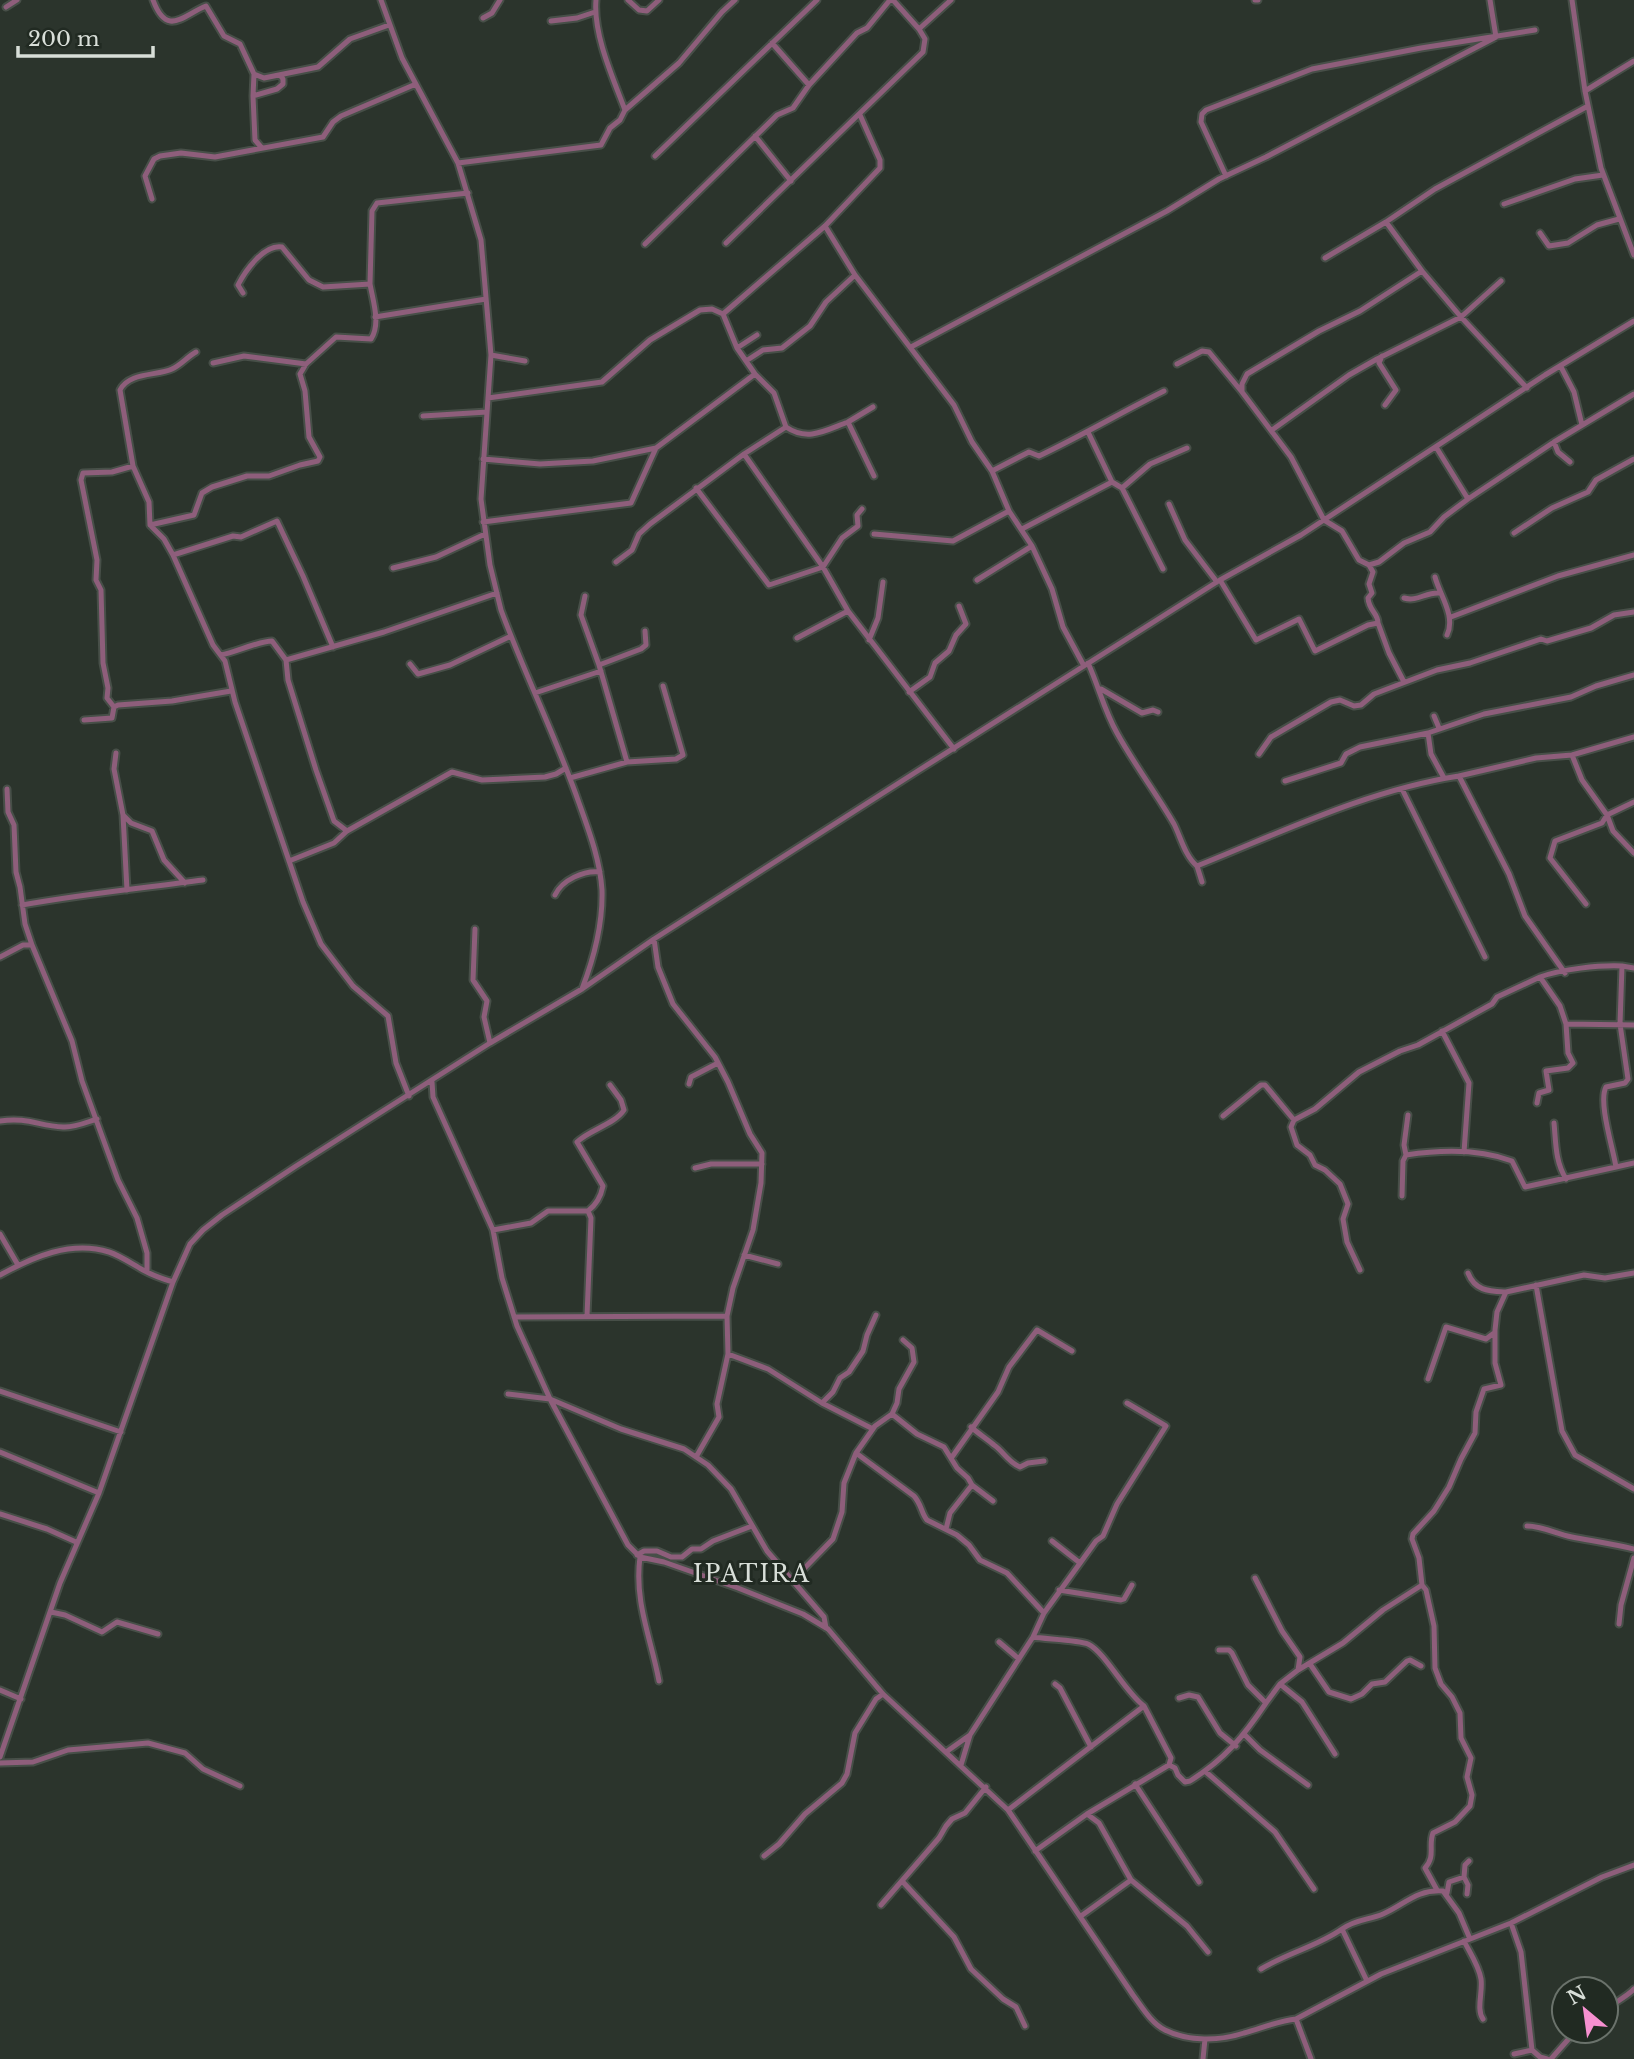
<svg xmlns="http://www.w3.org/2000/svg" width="1634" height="2059" font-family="'Libre Baskerville',serif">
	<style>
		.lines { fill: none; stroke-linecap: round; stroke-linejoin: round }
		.minor-casing { stroke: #474f48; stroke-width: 9 }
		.minor { stroke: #8e5e7b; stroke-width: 5 }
		.labels { text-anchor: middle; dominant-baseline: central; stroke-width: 6; stroke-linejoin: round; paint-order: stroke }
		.quarter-label { font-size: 23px; letter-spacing: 2px; fill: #d8ded8; stroke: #212a22 }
	</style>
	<rect width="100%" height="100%" fill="#2b342c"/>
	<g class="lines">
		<defs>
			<path id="minor" d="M153 0C167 38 183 15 206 6L224 36 240 44 254 74 264 78 318 67 350 39 389 25
				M381 0 402 58 458 163 481 240 491 355 481 499 490 565 501 610C525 675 556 737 579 803 589 831 600 860 602 890 603 924 594 958 582 989
				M596 0C593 34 613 78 625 110
				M628 0 639 10 647 11 659 0
				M1255 0H1258
				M1572 0 1585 91 1601 168 1634 255
				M6 7 17 0
				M483 18 492 13 500 0
				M551 21 577 18 595 12
				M919 29 951 0
				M772 43 809 85
				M1585 91 1634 61
				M253 96 254 74
				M755 136 791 181
				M261 147 255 140 253 96 277 89 283 84V79L280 75
				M655 156 817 0
				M458 163 601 145 610 128 620 120 625 110 679 63 722 12 735 0
				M1226 176 1201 122 1202 114 1206 110 1312 69 1421 48 1535 30
				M152 199 145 176 154 159 160 156 181 153 215 157 323 137 333 122 341 116 416 84
				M1504 204 1575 179 1603 175
				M1386 222 1435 189 1588 106
				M825 226 855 275 954 405 972 442 992 471 1009 511 1032 546 1052 589 1063 627 1084 666
				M1540 233 1549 246 1568 243 1597 225 1619 219
				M726 243 923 52 925 39 919 29 893 0
				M645 244 777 115 793 108 809 85 857 33 867 28 890 0
				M1325 258 1386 222 1422 271
				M370 284 372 211 377 203 468 193
				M723 314 825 226 880 168V160L860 115
				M375 317 486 299
				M911 347 1167 211 1219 179 1266 157 1496 37 1490 0
				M491 355 525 361
				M1382 356 1379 363 1396 390 1385 405
				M746 361 763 350 782 348 810 326 826 302 855 275
				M213 363 244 356 306 364
				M1177 364 1202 351 1209 352 1242 392
				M1561 367 1574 392 1582 425
				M755 374 737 348 757 335
				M1527 388 1461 317 1422 271 1360 311 1319 331 1247 374 1242 384V392L1291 457 1324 520 1342 531 1359 560 1369 565 1379 562 1404 543 1430 532 1444 517 1468 499 1554 442 1634 394
				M488 398 602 382 650 340 700 310 712 309 723 314 737 348
				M423 416 487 412
				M848 422 873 407
				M786 427C808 442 826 430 848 422L874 476
				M1272 430 1349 375 1377 359 1461 317 1501 281
				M1088 432 1112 482 1122 488 1150 464 1187 448
				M1554 442 1558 452 1570 462
				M1436 447 1468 499
				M483 459 540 464 593 461 656 448 755 374 774 393 786 427 744 454 823 567 848 611 954 749
				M992 471 1029 452 1039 456C1081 436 1122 412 1164 391
				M696 488 769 585 823 567 842 538 858 526 857 515 862 509
				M1122 488 1163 569
				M1169 504 1185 540 1217 582
				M483 522 631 503 656 448
				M150 525 194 515 202 493 212 487 247 476H269L300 465 318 461 320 457 309 437 305 391 300 374 306 364 336 337 371 339C381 324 373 301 370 284L323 287 309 280 282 247C264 244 245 271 238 285L243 293
				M1022 529 1112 482
				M1514 533 1552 508 1588 492 1596 480 1634 459
				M874 534 953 541 1009 511
				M173 555 164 539 150 525 149 502 133 466 120 390C129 372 157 376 172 369 181 365 187 357 196 352
				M616 562 632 550 639 534 650 524 744 454
				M1369 565 1373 572 1369 584 1372 593 1368 598C1369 611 1378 613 1378 623
				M393 568 436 557 485 534
				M1435 577C1440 596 1456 616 1447 635
				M977 580 1032 546
				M1220 580 1256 640 1299 619 1315 651 1368 625 1378 623 1389 653 1404 682
				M585 596 581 615 599 665
				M1404 598C1417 602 1426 592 1439 593
				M1451 617 1558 576 1634 555
				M797 638 848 611
				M869 640 878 618 883 582
				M333 647 303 576 277 521 241 537 233 536 173 555 213 645 225 661 235 702 303 902 321 944 353 986 388 1016 396 1063 409 1096
				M221 655C236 652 259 641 272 641L286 660 384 632 497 593
				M286 660 288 680 316 770 334 821 347 831
				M1088 663C1099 687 1104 710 1117 733 1134 764 1156 793 1174 824 1181 838 1185 856 1197 866
				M410 664 418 674 450 665 511 636
				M1101 689 1142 713 1153 710 1158 712
				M909 692 930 677 935 663 949 651 956 635 966 624 959 606
				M535 693 601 671
				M114 707 107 698 108 688 103 663 101 590 96 580 97 560 81 480 83 473 112 472 133 466
				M1434 716 1439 728
				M84 720 112 718 114 707 118 705 172 701 231 691
				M116 753 114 769 123 815 131 823 152 831 164 860 185 883
				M1259 754 1271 737 1331 702 1340 700 1354 706 1361 705 1374 694 1437 670 1470 663 1541 639 1547 641 1591 628 1614 615 1634 612
				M1572 755 1582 780 1607 815 1613 831 1634 853
				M627 762 599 665 641 649 646 645 645 631
				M570 778 627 762 676 759 683 755 663 686
				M1444 778 1431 754 1428 733 1484 714 1571 697 1596 686 1634 675
				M1285 781 1341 763 1346 754 1360 747 1428 733
				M7 789 8 812 14 825 16 872 20 887 25 924 32 945
				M1402 789 1485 957
				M123 815 127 890
				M289 861 334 843 347 831 452 772 482 780 545 777 556 774 566 768
				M1202 882 1197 866C1282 832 1368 790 1459 776
				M555 895C562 880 584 870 600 872
				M1586 904 1550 858 1555 841 1602 823 1607 815 1634 802
				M22 905C82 894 143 888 203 880
				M475 929 473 980 487 1001 484 1017 490 1043
				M654 939 658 967 673 1004 715 1057 728 1082 750 1134 762 1153 761 1183 753 1230 733 1288 727 1316 728 1354 717 1404 719 1417 696 1457
				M0 957 23 945H32L72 1041 82 1081 118 1180 137 1218 147 1253V1272
				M1622 966C1599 965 1562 969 1540 977L1560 1006 1566 1024 1634 1025
				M1634 968 1622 966 1620 1024 1628 1079 1625 1083 1606 1087C1598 1102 1613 1148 1616 1167L1634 1163
				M1565 973 1525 916 1509 874 1459 776 1536 758 1572 755 1634 737
				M1442 1031 1469 1083 1464 1152
				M432 1082 433 1097 493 1230 502 1278 517 1326 550 1399 628 1545 640 1557 664 1562 738 1588 803 1614 828 1629 883 1694 1008 1810 1133 1995C1142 2007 1151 2023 1165 2030 1189 2042 1220 2041 1244 2033 1262 2028 1278 2021 1296 2019L1381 1974 1511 1923 1602 1877 1634 1865
				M689 1084 691 1077 718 1063
				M1537 1103 1539 1093 1549 1090 1546 1071 1568 1068 1573 1063 1568 1053 1566 1024
				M1223 1116 1261 1085H1265L1294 1120
				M0 1121C28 1117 39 1126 63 1127 74 1128 87 1122 97 1119
				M1554 1123C1556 1143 1555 1161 1566 1179
				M1406 1155 1404 1145 1408 1115
				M695 1168 711 1164H762
				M1402 1196 1403 1161 1406 1155C1439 1150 1480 1149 1512 1161L1525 1187 1616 1167
				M493 1230 531 1223 548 1211H588
				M0 1234 18 1265
				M744 1255 778 1264
				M1360 1270 1347 1242 1343 1219 1348 1204 1340 1184 1325 1170 1315 1165 1310 1155 1297 1145 1291 1127 1294 1120 1315 1109 1359 1072 1400 1051 1418 1045 1492 1004 1497 997 1540 977
				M1468 1273C1475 1291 1489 1291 1506 1292
				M0 1275C33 1257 71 1240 109 1252 121 1256 132 1264 143 1270 152 1275 163 1279 173 1282
				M1536 1285 1562 1431 1575 1455 1634 1489
				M587 1316 591 1218 588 1211C596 1205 601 1196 603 1186L577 1142C589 1130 615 1124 624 1110L621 1100 610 1085
				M514 1317 727 1316
				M728 1354 768 1369 822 1403 873 1429
				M1428 1379 1446 1327 1486 1339 1494 1333
				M0 1391 121 1432
				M508 1394 550 1399 621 1429 684 1449 708 1465 731 1489 767 1551 824 1617 826 1628
				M822 1403 833 1392 840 1378 849 1372 863 1351 867 1335 876 1315
				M892 1414 917 1434 944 1447 957 1468 968 1478 972 1485 993 1501
				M971 1427C979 1434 987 1439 994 1445 1004 1452 1008 1462 1020 1467L1028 1463 1044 1461
				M0 1452 99 1493
				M856 1453 914 1496C922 1505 921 1513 927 1520L957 1535 969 1545 980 1560 1007 1573 1044 1613
				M952 1457 998 1392 1009 1367 1037 1330 1072 1351
				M0 1514 47 1529 76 1542
				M1527 1526C1543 1526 1556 1534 1572 1537 1593 1541 1613 1544 1634 1549
				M946 1529 950 1513 972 1485
				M1052 1541 1080 1563
				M637 1555 644 1551H657L671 1557H682L692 1549H701L713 1541 752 1526
				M640 1557C634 1602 651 1638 659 1681
				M1255 1578 1282 1631 1300 1657 1298 1670
				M792 1581 833 1539 842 1512 844 1483 856 1453 875 1426 892 1414 897 1403 899 1389 914 1362 912 1348 903 1340
				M1422 1585 1426 1590 1434 1626 1435 1668 1441 1684 1452 1697 1460 1713 1461 1738 1471 1758 1467 1777 1472 1795 1470 1806 1455 1822 1433 1833C1428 1846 1436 1856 1425 1868L1437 1890
				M1059 1590 1121 1600 1124 1599 1132 1585
				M51 1612 65 1615 102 1632 117 1622 158 1634
				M1619 1624 1621 1605 1634 1558
				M1033 1637C1045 1639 1079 1640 1088 1644 1106 1653 1124 1691 1144 1706
				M999 1642 1019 1659
				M1310 1664 1329 1692 1351 1699 1362 1694 1372 1684 1385 1682 1407 1661 1410 1660 1421 1666
				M1055 1684 1060 1688 1091 1747
				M1280 1684 1302 1702 1335 1754
				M0 1690 21 1699
				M1179 1698 1189 1695 1198 1697 1220 1733 1236 1746
				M1266 1703 1280 1684 1298 1670 1343 1643 1383 1610 1422 1585 1419 1558 1412 1539 1413 1534 1434 1511 1449 1487 1461 1459 1475 1433 1476 1412 1484 1389 1501 1385 1495 1363V1330L1497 1312 1506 1292 1584 1275 1605 1278 1634 1273
				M1245 1735 1260 1750 1308 1785
				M946 1752 970 1735 1033 1637 1044 1613 1096 1541 1103 1536 1117 1504 1166 1426 1127 1403
				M0 1757 60 1583 99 1493 173 1282 190 1244 203 1230 222 1215 296 1166 490 1043 582 989 654 939 916 772 1220 580 1301 535 1545 375 1634 321
				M0 1763 33 1762 68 1750 148 1743 185 1753 203 1769 240 1786
				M961 1765 970 1735
				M1206 1772 1275 1832 1314 1889
				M1135 1784 1199 1882
				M1008 1810 1144 1706 1171 1758 1169 1765
				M1087 1814 1099 1823 1131 1880 1187 1926 1208 1952
				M1035 1851 1087 1814 1169 1765 1175 1768 1178 1775 1185 1782 1190 1781C1225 1759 1243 1737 1266 1703L1248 1685 1232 1653 1229 1650H1219
				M764 1856 779 1844 805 1814 842 1783 847 1774 855 1733 876 1699 883 1694
				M1464 1877 1465 1865 1469 1861
				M902 1881 954 1937 971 1969 1003 1999 1016 2007 1025 2026
				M1447 1893 1449 1882 1464 1877 1468 1885 1467 1894
				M881 1905 939 1838 946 1826 952 1819 965 1813 986 1787
				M1081 1916 1131 1880
				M1511 1923 1521 1952 1532 2050 1540 2057 1547 2059
				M1342 1929C1356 1919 1369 1920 1383 1914 1404 1905 1417 1889 1443 1891L1459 1913 1470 1939
				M1464 1941C1470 1953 1479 1966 1481 1979 1483 1992 1476 2009 1483 2019
				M1261 1969C1287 1953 1318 1946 1342 1929L1367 1981
				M1606 2009C1614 2003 1628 1996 1634 1989
				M1296 2019 1311 2059
				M1514 2054 1532 2050
				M1203 2059 1205 2039
				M1551 2059 1573 2034 1580 2031"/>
		</defs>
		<!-- minor casing -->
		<use href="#minor" class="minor-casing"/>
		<!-- minor -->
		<use href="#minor" class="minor"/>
	</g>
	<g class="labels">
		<!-- quarter labels -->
		<g class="quarter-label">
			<text x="752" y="1574">IPATIRA</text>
		</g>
	</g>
	<!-- north arrow -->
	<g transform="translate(1585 2010) rotate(331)"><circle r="33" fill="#212a22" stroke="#6a726b" stroke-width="2"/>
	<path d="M0-5L12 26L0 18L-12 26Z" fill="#f690d0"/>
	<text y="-10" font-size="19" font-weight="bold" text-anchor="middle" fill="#d8ded8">N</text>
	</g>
	<!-- scale -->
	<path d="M18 46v10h135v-10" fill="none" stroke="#d8ded8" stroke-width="3.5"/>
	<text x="28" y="46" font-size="21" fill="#d8ded8" stroke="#212a22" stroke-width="5" paint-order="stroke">200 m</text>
</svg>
